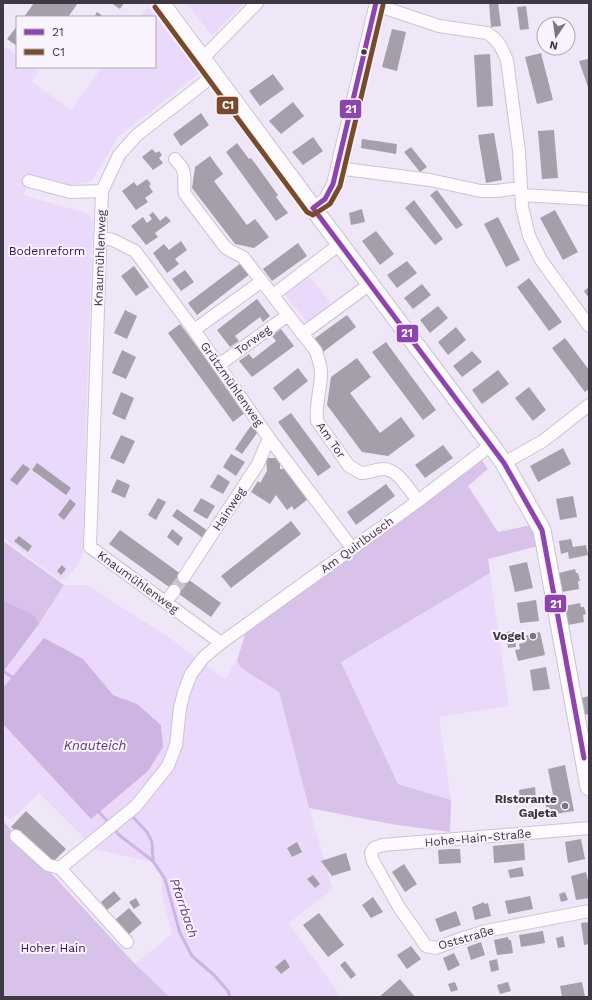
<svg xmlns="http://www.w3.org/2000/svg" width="592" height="1000" font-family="'Work Sans',sans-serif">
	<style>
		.green { fill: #ebd9fb }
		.forest { fill: #d8c2ea }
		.water { fill: #ceb4e3 }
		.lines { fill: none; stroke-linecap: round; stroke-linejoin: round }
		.stream { stroke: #ceb4e3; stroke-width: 3 }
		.building { fill: #a59eab }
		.street-tunnel { stroke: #ccc4d3; stroke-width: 12; stroke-dasharray: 12 6; stroke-linecap: butt }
		.street-casing { stroke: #cac4d0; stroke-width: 14 }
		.secondary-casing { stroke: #cac4d0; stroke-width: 19 }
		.street { stroke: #fdfbfe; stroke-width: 12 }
		.secondary { stroke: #fdfbfe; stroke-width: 17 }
		.bus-1-casing { stroke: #f9f3fe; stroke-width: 8 }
		.bus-2-casing { stroke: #f9f3fe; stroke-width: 8 }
		.bus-1 { stroke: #8e44ad; stroke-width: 5 }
		.bus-2 { stroke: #7a4b2a; stroke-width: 5 }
		.bus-dot { fill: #3e3843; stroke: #f9f3fe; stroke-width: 1.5 }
		.poi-dot { fill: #7c7582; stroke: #f9f3fe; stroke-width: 1.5 }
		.labels { text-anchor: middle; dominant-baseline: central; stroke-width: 4; stroke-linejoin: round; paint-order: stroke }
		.park-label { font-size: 12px; fill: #3c0d56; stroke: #f9f3fe }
		.street-label { font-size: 12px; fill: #3e3843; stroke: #f9f3fe }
		.poi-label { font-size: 12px; font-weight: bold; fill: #3e3843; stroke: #f9f3fe; text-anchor: end }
		.water-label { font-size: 13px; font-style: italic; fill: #61367f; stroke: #f9f3fe }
		.line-badge { stroke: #f9f3fe; stroke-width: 1.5 }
		.badge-label { font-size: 11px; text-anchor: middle; font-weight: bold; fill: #fff }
	</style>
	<rect width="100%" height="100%" fill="#efe7f7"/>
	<!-- green -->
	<path class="green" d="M186 3H244L212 36Z
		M148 7 199 73 118 137 92 181 67 186 33 178 23 195 89 214 93 222 87 385 83 555C78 565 71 577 60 580L3 538V45L17 56V67H32L38 72 32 82 71 110 102 67H155V17H140Z
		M308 275 332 304 307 322 284 294Z
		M490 573 509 706 439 717 451 800 398 784 341 662Z
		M64 585H87L167 636 225 679 237 661 241 668 279 692 309 808 333 889 289 923 341 997H170L135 964 172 934 162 896V878L151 862 87 847 83 837 39 793 11 820 3 813V724L91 819 137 704 113 695 83 659 3 688V670L35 631Z"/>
	<!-- forest -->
	<path class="forest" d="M481 459 488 469 468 486 498 532 531 525 538 546 488 559 490 573 341 662 398 784 451 800 450 832 391 824 309 808 279 692 241 668 237 661 246 631Z
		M3 541 64 585 39 624 17 607 7 603 3 599Z
		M3 821 135 964 170 997H3Z"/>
	<!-- water -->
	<path class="water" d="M3 599C11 607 25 608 34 616 36 618 38 622 39 624L3 672Z
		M44 638 83 659 113 695 137 704 161 725 163 747 148 771 91 819 3 724V688Z"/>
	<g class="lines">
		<!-- stream -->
		<path class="stream" d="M3 671 12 677
			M99 812 110 824
			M133 817 147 832 152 842 153 861 165 879 180 933 192 956 214 975 228 991 230 997
			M114 829 119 835 153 861"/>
	</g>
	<!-- building -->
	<path class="building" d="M34 3H78L68 17H24Z
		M111 3H124L120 9Z
		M489 3H498L501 26 491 27Z
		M526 6 529 29 520 30 517 7Z
		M97 12 104 17H94Z
		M17 26V46L7 39Z
		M392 29 406 32 397 71 382 67Z
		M541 53 553 100 537 104 525 57Z
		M490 54 493 106 477 107 474 55Z
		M588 59 589 61V90L579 61Z
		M273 74 284 89 260 106 249 91Z
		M293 102 304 116 281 134 269 121Z
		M201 113 209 125 181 146 173 134Z
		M554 130 558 178 542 179 538 131Z
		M494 133 502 180 486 183 478 135Z
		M313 137 323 151 303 165 292 152Z
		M362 139 397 144 396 154 361 148Z
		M237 143 249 159 251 158 278 195 276 197 288 213 276 221 226 152Z
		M411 147 427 167 420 172 404 152Z
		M152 149 156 153 159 151 162 155 159 158 163 163 153 170 142 157Z
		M210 156 223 174 214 181 247 225 255 219 269 237 254 248 235 244 192 188 195 167Z
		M147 179 151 184 149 186 153 192 145 198 148 202 136 210 122 191 134 182 137 186Z
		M437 190 463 225 456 229 430 195Z
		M414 200 443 239 435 245 405 208Z
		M362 209 365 222 351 225 349 213Z
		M555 210 578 252 563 260 540 218Z
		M153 212 160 221 166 216 171 221 155 233 158 237 146 245 131 226 143 217 147 223 152 219 149 215Z
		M498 217 520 260 506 267 484 224Z
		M376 231 394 254 380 265 362 241Z
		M181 241 187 250 175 259 179 264 167 273 153 253 164 244 169 250Z
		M298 243 307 256 272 281 263 269Z
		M407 261 417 273 397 288 387 275Z
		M241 263 250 274 197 315 188 303Z
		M134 266 149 287 136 296 121 276Z
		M185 270 194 282 181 291 172 279Z
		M529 278 562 322 549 331 517 287Z
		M422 284 431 295 413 309 404 298Z
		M589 287V298L584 291Z
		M257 299 270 316 263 322 260 317 256 320 235 336 239 341 230 347 217 330Z
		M438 306 448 318 430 333 420 320Z
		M125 310 137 316 127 339 114 333Z
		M347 315 356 327 323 352 314 339Z
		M180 324 246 412 233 422 168 333Z
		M456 327 466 340 448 355 438 342Z
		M281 329 294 346 252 377 239 361 249 354 253 359 276 341 272 336Z
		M565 338 589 370V389L585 392 552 348Z
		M386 342 436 410 423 420 372 352Z
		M122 350 136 357 126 379 112 373Z
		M472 351 482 362 462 377 453 366Z
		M357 358 371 377 350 393 380 433 401 417 415 436 388 456 362 452 327 405 331 377Z
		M298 368 308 381 283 401 273 388Z
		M498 370 509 384 482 404 472 390Z
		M529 387 546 410 533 421 515 398Z
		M121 392 134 398 125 420 112 414Z
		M291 413 331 467 318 476 278 422Z
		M252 424 260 429 242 454 235 449Z
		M121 435 135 441 124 464 110 458Z
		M443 445 453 458 425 478 415 465Z
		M563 448 571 464 538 482 530 466Z
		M231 454 245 462 236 476 223 467Z
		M266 458H280V469H285L308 499 294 510 292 506 287 510 276 495 270 504 251 492 258 481 260 483 267 471Z
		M37 463 71 488 66 495 32 470Z
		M23 464 30 469 17 485 10 480Z
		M218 474 230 482 223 494 210 487Z
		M117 479 130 485 125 498 111 492Z
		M386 484 395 496 356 525 347 512Z
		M573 496 577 517 560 520 556 499Z
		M158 498 166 502 156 520 148 515Z
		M201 498 215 506 207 519 193 511Z
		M70 499 76 504 64 520 58 515Z
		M177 509 208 531 203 538 172 516Z
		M291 521 301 534 231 588 221 576Z
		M172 529 183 538 178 546 167 537Z
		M120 530 221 603 211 617 109 544Z
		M19 536 32 546 28 552 14 541Z
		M571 539 573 547 586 545 588 555 569 559 568 552 561 554 559 541Z
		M527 562 533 588 515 592 509 566Z
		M62 565 66 569 61 575 57 571Z
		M575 569 576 573H578L580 581H578L579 589 562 592 559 573Z
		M536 600 539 621 520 623 517 603Z
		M580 603 581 607H584L586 614 583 615 584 622 568 625 565 606Z
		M514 631 516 647 508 648 506 632Z
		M540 632 545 655 518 661 515 650 520 649 519 644 526 642 524 636Z
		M546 667 550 689 533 691 530 670Z
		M589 696V714L584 715 581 698Z
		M565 765 574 811 555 814V810L547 811 544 796 553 795 548 769Z
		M535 787 536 800 520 802 519 790Z
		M26 811 66 849 50 865 11 827Z
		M581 839 585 859 568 863 565 842Z
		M297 842 302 852 292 857 287 848Z
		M524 843 525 860 494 863 493 846Z
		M449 849H460L461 863 439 864 438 850Z
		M346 853 351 870 332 876 321 861Z
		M404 864 417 884 405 892 392 872Z
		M522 867 524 876 510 878 508 870Z
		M586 872 589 885V898L576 900 571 876Z
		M313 875 320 884 315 888 307 879Z
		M114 891 121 899 107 910 101 902Z
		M565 892 568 900 561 902 559 894Z
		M530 896 533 909 508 914 505 901Z
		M373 897 383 912 371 918 362 905Z
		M136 898 140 905 134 909 129 902Z
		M484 902V904L488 903 491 916 475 920 472 907Z
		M129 908 142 923 128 935 115 920Z
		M456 911 461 925 440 932 435 919Z
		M319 913 344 945 328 957 303 925Z
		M589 922V944L584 945 581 923Z
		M543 931 545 943 521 947 519 935Z
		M563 936 565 947 558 948 556 938Z
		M508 937 509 940H511L513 953 497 955 494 940Z
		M481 942 485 955 471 960 467 947Z
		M411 946 421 959 407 969 397 955Z
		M454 953 460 965 448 971 443 958Z
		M285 959 290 967 281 974 275 967Z
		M497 959 499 970 491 972 489 961Z
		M345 961 356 975 351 979 340 965Z
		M400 979 415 997H379Z
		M455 982 458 990 451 992 448 984Z
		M508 982 511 991 500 994 497 985Z
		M582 982 585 997H562L560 986Z"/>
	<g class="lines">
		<!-- street-tunnel -->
		<path class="street-tunnel" d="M174 591 184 577"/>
		<defs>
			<path id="street" d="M376 5 439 26 487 33 494 38 500 45 507 60 519 151 522 207 529 236 541 260 589 326
				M202 59 257 3
				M214 75 137 135 119 155 102 191 90 547 221 643
				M175 159C178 163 182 166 183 170 186 178 183 186 185 194L225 247 231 251 243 257 316 351C318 359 321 365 321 373 321 389 315 405 317 421L349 466 361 473C369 473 376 469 383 469 397 468 410 491 418 501
				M337 168 430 180 481 191H496L521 188
				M29 181 70 192 102 191
				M522 195 589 199
				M313 208 325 199 333 184 376 3
				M100 237 113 240 135 251 194 330 269 438 352 548
				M273 295 340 244
				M194 330 262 281
				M302 334 370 284
				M219 365 288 315
				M504 463 543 441 589 405
				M184 577 258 464 269 438
				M166 602 174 591
				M589 828 383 845 374 848 371 853 373 861 399 907 426 946 436 948 460 939 486 931 589 911
				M16 836 48 865 60 868 127 942
				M60 868 136 806 168 766 176 745 180 708 184 692 191 674 203 658 221 643 418 501 491 445"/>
			<path id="secondary" d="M161 3 313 208 491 445 504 463 542 530 589 787"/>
		</defs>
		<!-- street casing -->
		<use href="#street" class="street-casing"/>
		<!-- secondary casing -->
		<use href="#secondary" class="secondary-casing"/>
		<!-- street -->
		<use href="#street" class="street"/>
		<!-- secondary -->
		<use href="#secondary" class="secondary"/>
		<defs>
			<path id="bus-1" d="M313 208 504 463 542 530 584 758
				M313 208 325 199 333 184 376 3"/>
			<path id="bus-2" d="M155 7 307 212 313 215 330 204 340 186 383 5"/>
		</defs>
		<!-- bus-1 casing -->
		<use href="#bus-1" class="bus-1-casing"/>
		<!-- bus-2 casing -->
		<use href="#bus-2" class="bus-2-casing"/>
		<!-- bus-1 -->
		<use href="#bus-1" class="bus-1"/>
		<!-- bus-2 -->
		<use href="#bus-2" class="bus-2"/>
	</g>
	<!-- markers -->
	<circle class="bus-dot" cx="364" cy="52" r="3.5"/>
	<g class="poi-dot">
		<circle cx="533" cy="636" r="4"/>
		<circle cx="565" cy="806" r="4"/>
	</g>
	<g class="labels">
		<!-- park labels -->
		<g class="park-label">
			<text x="47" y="251">Bodenreform</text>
			<text x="53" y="948">Hoher Hain</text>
		</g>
		<!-- street labels -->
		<g class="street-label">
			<text transform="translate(100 258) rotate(-88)">Knaumühlenweg</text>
			<text transform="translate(253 340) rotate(-36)">Torweg</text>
			<text transform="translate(232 384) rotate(55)">Grützmühlenweg</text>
			<text transform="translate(331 440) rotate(55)">Am Tor</text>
			<text transform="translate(229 509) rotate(-57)">Hainweg</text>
			<text transform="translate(357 545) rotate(-36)">Am Quirlbusch</text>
			<text transform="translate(138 582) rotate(36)">Knaumühlenweg</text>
			<text transform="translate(478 838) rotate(-5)">Hohe-Hain-Straße</text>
			<text transform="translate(466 938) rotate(-16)">Oststraße</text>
		</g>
		<!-- poi labels -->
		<g class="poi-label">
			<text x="525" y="636">Vogel</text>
			<text x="557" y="799">Ristorante<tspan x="557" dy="14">Gajeta</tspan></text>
		</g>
		<!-- water labels -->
		<g class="water-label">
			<text x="95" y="745">Knauteich</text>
			<text transform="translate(184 908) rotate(71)">Pfarrbach</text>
		</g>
	</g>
	<g class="line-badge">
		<rect x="216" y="96" width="23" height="19" rx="4" fill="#7a4b2a"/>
		<rect x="339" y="99" width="23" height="20" rx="4" fill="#8e44ad"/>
		<rect x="396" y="324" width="23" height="19" rx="4" fill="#8e44ad"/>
		<rect x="544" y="594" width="23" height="19" rx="4" fill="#8e44ad"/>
	</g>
	<g class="badge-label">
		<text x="228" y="109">C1</text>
		<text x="351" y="113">21</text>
		<text x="407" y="337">21</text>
		<text x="556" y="608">21</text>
	</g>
	<!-- border -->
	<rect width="592" height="1000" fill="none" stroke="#3e3843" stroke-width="8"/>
	<!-- legend -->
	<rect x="16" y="16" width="140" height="52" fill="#f9f3fe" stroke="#aea8b3"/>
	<rect x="24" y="29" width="20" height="6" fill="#8e44ad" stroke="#aea8b3"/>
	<text x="52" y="36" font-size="12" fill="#3e3843">21</text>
	<rect x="24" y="49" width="20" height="6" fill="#7a4b2a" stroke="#aea8b3"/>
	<text x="52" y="56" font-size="12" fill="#3e3843">C1</text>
	<!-- north arrow -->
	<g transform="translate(556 36) rotate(193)"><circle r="19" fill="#f9f3fe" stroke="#aea8b3"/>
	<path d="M0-3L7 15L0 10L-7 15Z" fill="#7c7582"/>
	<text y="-6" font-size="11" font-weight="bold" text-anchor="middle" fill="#3e3843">N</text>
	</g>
</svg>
